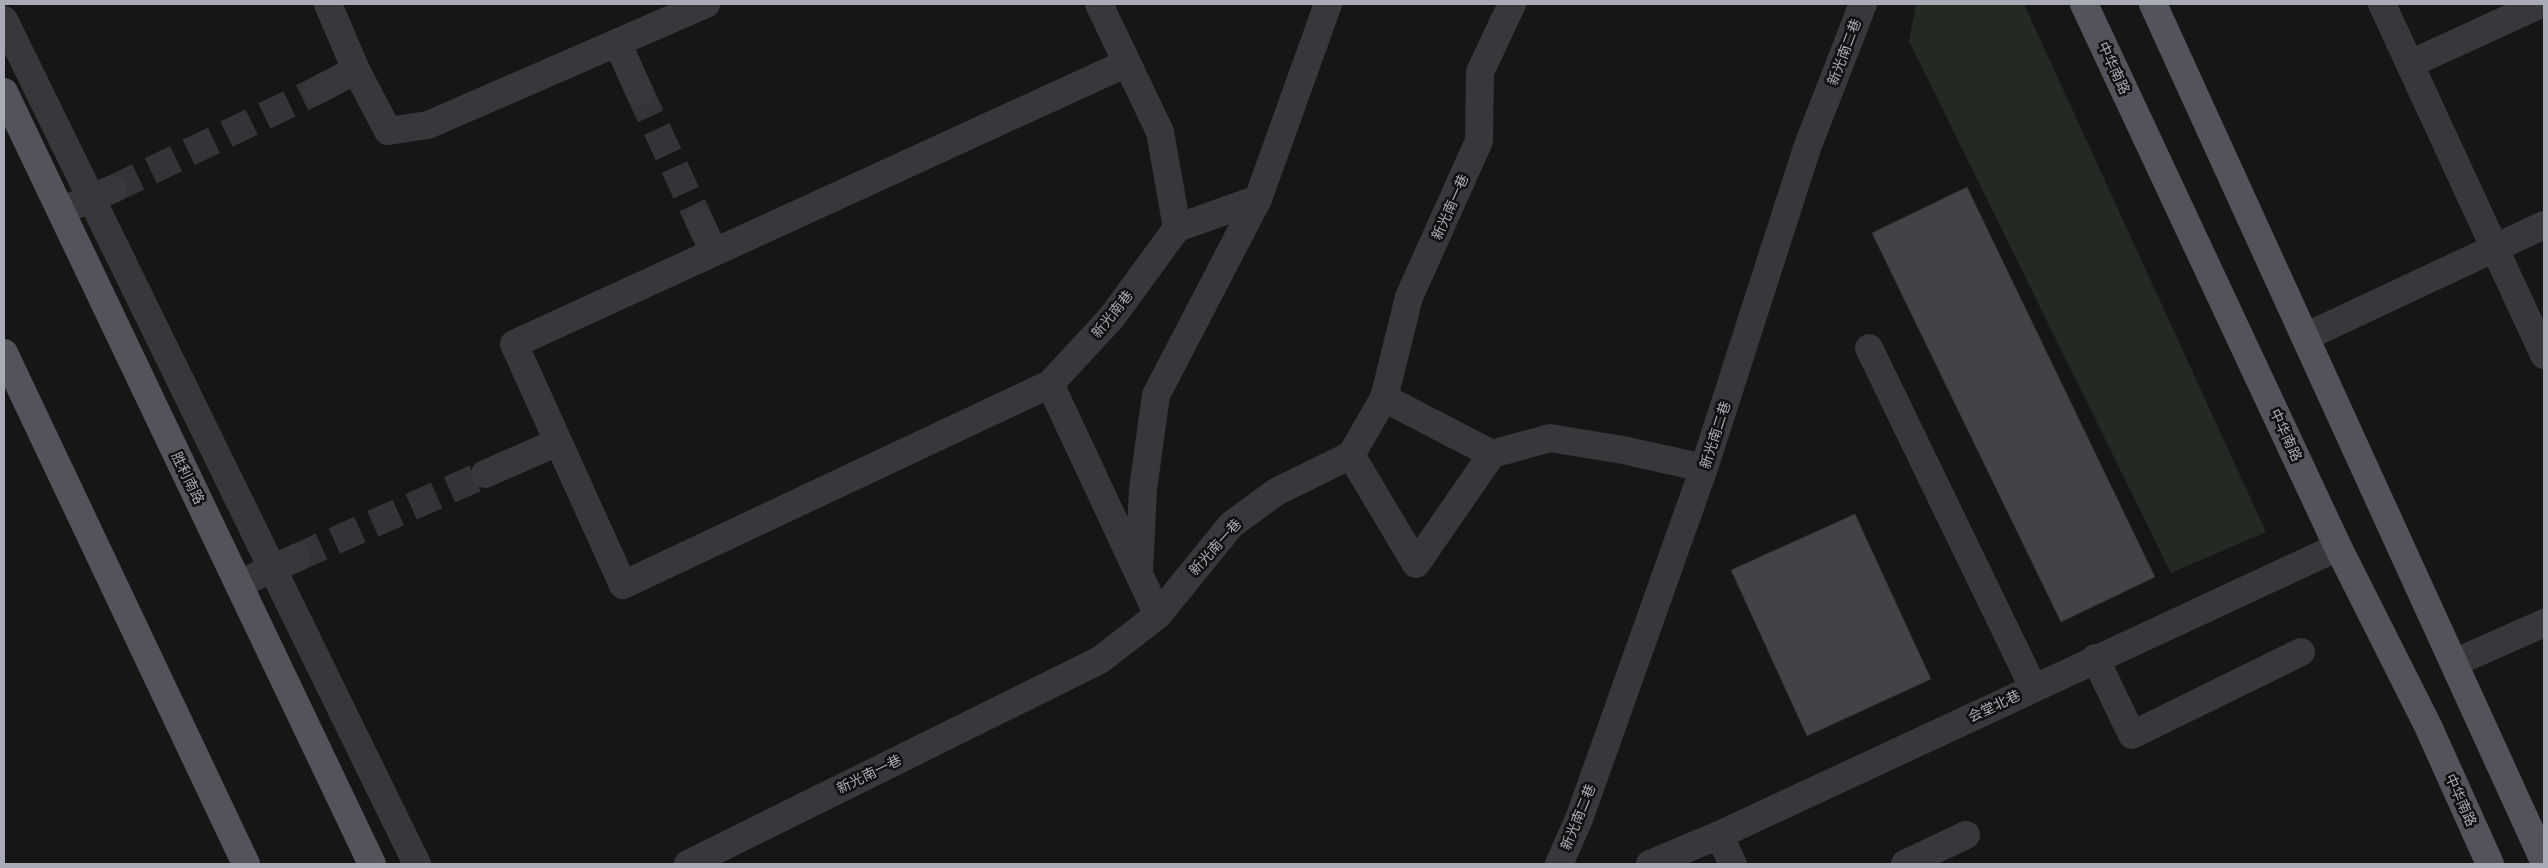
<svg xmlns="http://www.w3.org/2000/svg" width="2548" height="868" font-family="Poppins,'Noto Sans SC',sans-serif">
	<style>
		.green { fill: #222a23 }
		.building { fill: #434347; stroke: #303033 }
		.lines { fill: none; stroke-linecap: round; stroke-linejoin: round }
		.minor-tunnel { stroke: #333437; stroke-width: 28; stroke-dasharray: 28 14; stroke-linecap: butt }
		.minor { stroke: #37373c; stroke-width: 28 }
		.major { stroke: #53545b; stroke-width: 28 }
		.labels { text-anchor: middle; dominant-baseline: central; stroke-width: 5; stroke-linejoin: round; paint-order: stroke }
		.street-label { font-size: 14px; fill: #a9acb6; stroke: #111112 }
	</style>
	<rect width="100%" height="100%" fill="#161617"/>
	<!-- green -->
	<path class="green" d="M1916 4H2024L2266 532 2171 573 1909 41Z"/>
	<!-- building -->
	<path class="building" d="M1967 187 2155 577 2061 622 1872 233Z
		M1855 514 1931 679 1807 736 1731 570Z"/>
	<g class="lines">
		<!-- minor-tunnel -->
		<path class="minor-tunnel" d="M639 91 699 220
			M113 189 316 91
			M296 558 485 474"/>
		<!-- minor -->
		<path class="minor" d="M328 4 356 70 388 131 428 125 706 4
			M1099 4 1160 132 1177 228 1112 317 1050 384 1158 615
			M2382 4 2544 355
			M4 20 417 864
			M618 44 639 91
			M2410 64 2541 4
			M316 91 356 70
			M73 206 113 189
			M699 220 714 252
			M1177 228 1258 199 1328 4
			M2305 337 2544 225
			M1869 348 2033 687
			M1050 384 623 585 514 344 1127 63
			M1384 398 1492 454 1550 438 1623 450 1704 468
			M1351 455 1416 564 1492 454
			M485 474 558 442
			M1139 572 1143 489 1156 395 1258 199
			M239 584 296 558
			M2095 658 2132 735 2301 652
			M2454 663 2544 623
			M1719 835 1733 864
			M688 864 1100 660 1158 615 1231 525 1276 492 1351 455 1384 398 1409 297 1479 141 1480 72 1512 4
			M1559 864 1579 819 1704 468 1807 148 1863 4
			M1650 864 1719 835 2338 547
			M1905 864 1966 835"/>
		<!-- major -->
		<path class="major" d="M2084 4 2338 547 2428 726 2490 864
			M2153 4 2544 861
			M4 92 372 864
			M4 353 246 864"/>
	</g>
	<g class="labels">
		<!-- street labels -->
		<g class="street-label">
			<text transform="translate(1844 52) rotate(-69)">新光南二巷</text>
			<text transform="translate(2114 68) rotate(65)">中华南路</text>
			<text transform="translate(1450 207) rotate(-66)">新光南一巷</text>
			<text transform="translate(1112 314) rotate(-51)">新光南巷</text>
			<text transform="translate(1715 435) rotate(-72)">新光南二巷</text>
			<text transform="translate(2286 435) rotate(65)">中华南路</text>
			<text transform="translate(188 478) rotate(64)">胜利南路</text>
			<text transform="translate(1215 547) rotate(-48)">新光南一巷</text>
			<text transform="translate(1994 706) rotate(-25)">会堂北巷</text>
			<text transform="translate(869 774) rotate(-26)">新光南一巷</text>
			<text transform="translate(2461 800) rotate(66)">中华南路</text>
			<text transform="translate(1578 817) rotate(-68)">新光南二巷</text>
		</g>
	</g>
	<!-- border -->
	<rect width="2548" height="868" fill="none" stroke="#a9acb6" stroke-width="10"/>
</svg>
